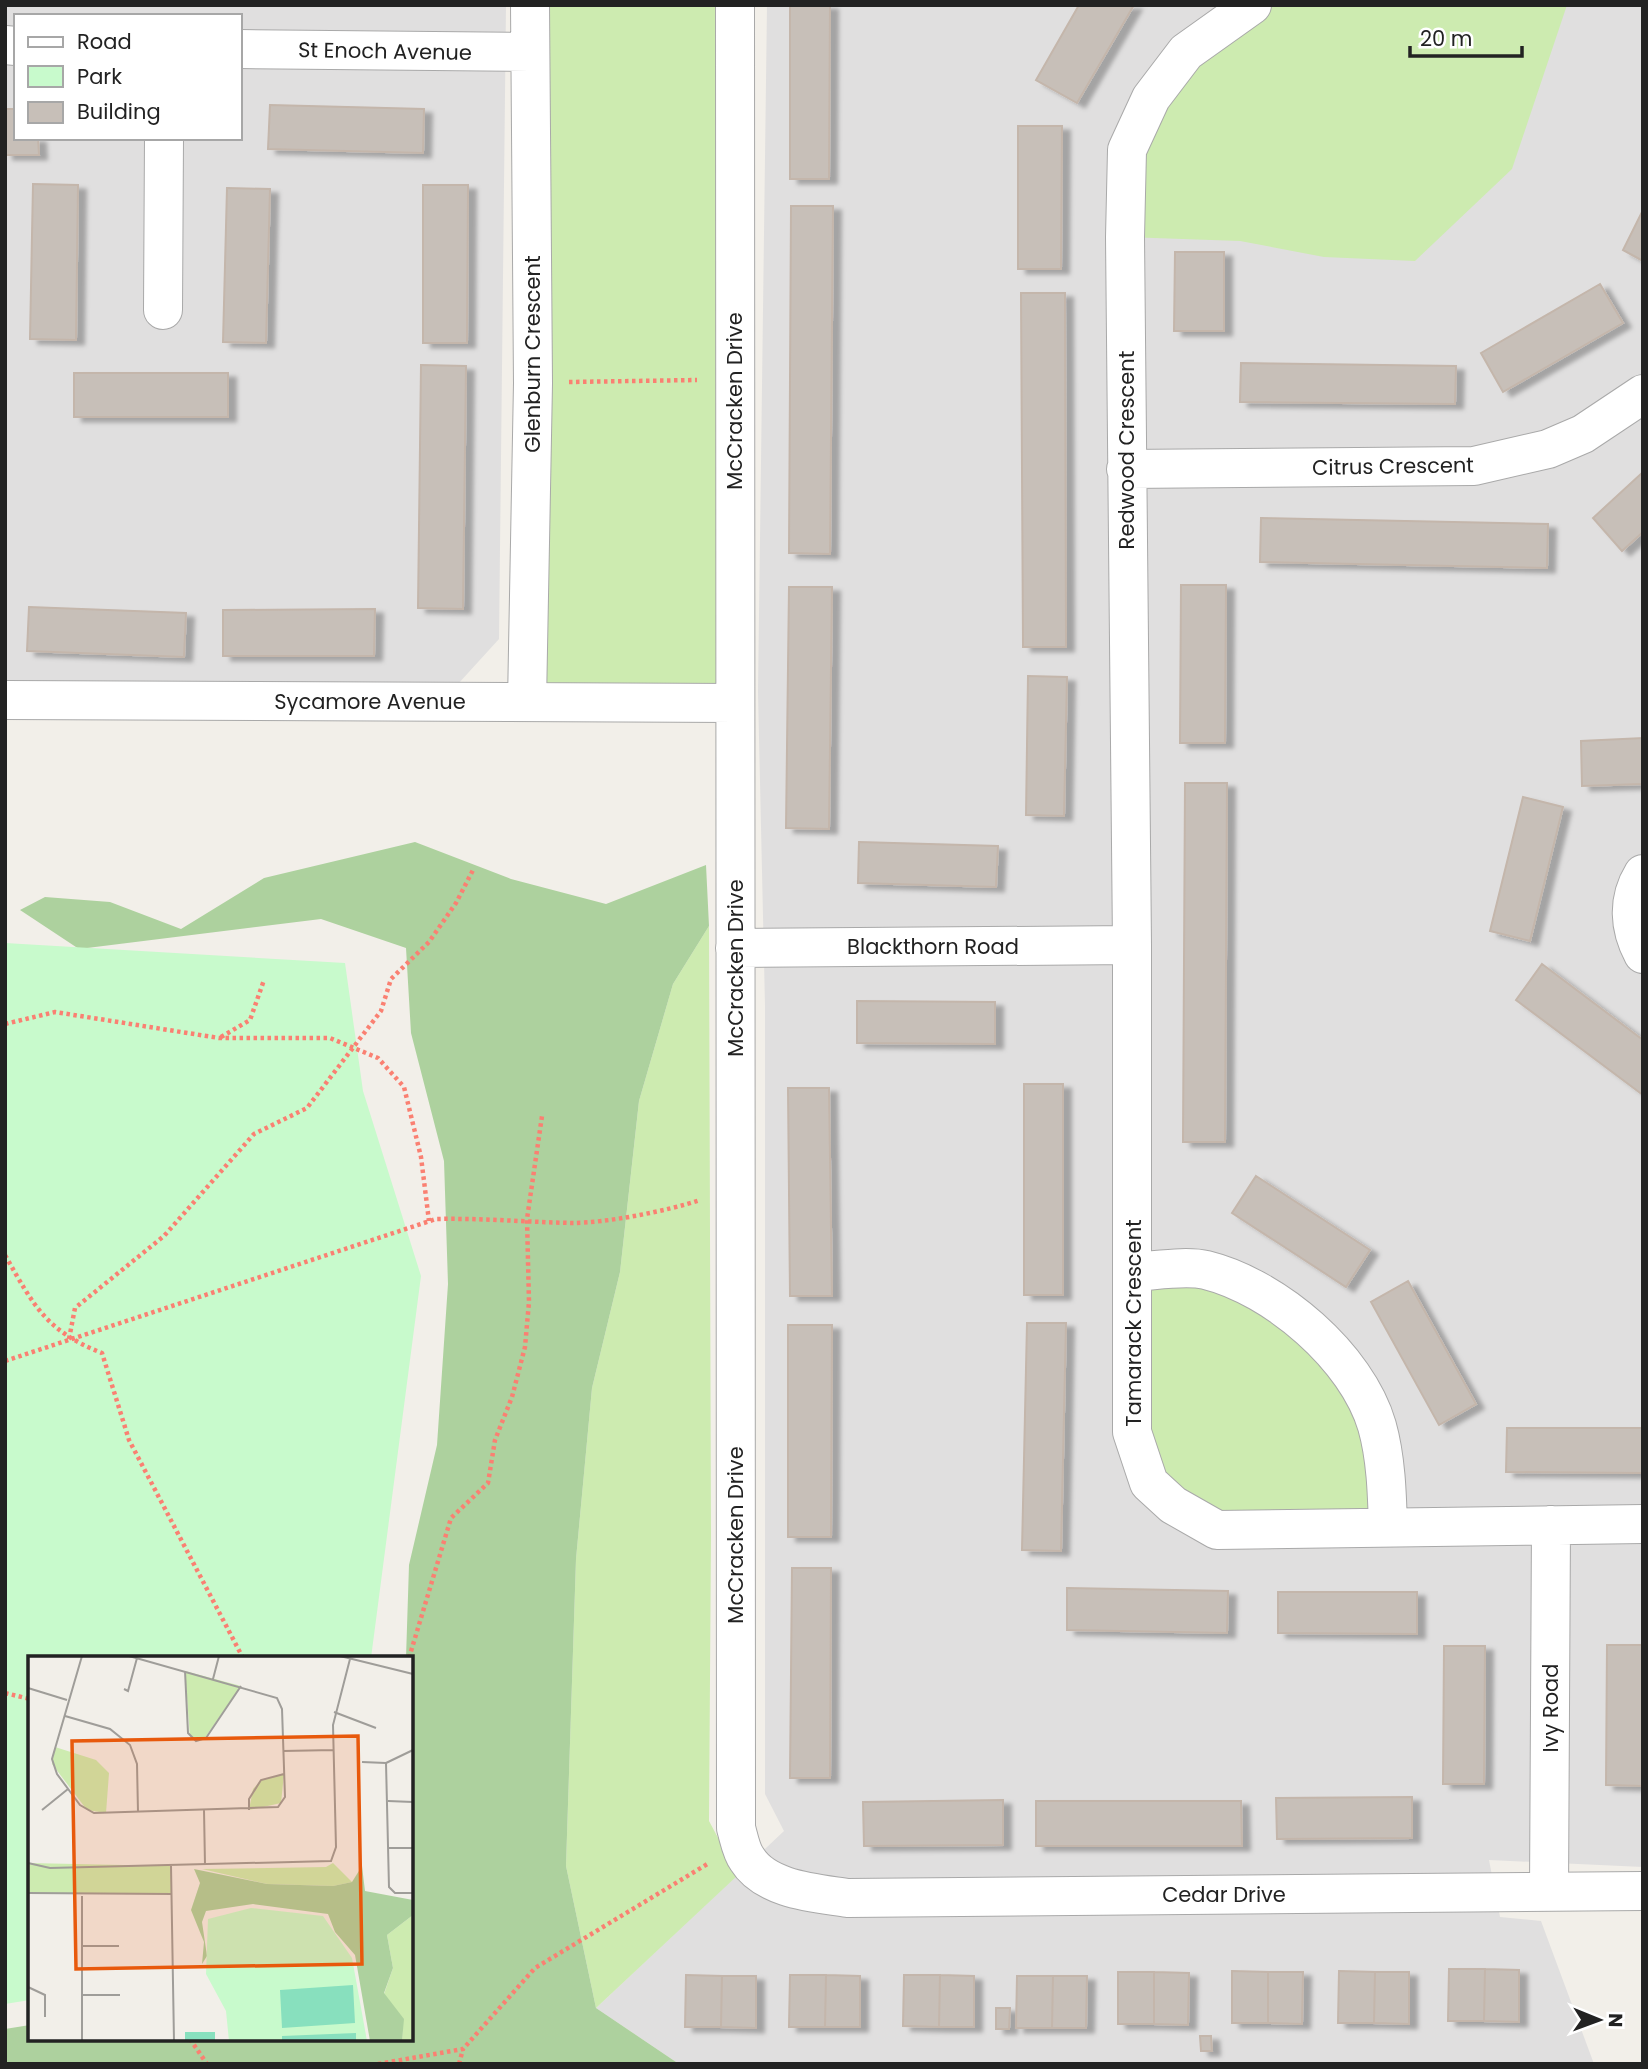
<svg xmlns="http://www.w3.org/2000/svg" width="1648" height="2069" font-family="Poppins,sans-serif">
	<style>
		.residential { fill: #e0dfdf; fill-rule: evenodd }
		.grass { fill: #cdebb0 }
		.forest { fill: #add19e }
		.park { fill: #c8facc }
		.building { fill: #c7bfb8; stroke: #c4b6ab; stroke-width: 2; filter: url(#shadow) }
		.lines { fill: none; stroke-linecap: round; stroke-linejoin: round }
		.minor-casing { stroke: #a9a9a9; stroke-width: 40 }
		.path { stroke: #fa8072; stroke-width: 4.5; stroke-dasharray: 3.5 3.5; stroke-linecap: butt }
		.minor { stroke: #fff; stroke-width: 38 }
		.labels { text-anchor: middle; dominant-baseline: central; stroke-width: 5; stroke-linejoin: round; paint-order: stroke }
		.street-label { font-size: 21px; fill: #222; stroke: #fff }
		.inset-road { fill: none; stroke: #9f9d99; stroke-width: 2 }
		.view { fill: #e8590c; fill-opacity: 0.15; stroke: #e8590c; stroke-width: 3.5 }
		.inset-edge { fill: none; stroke: #222; stroke-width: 3.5 }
	</style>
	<defs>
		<filter id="shadow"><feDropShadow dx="8" dy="4.5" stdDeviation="2" flood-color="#0004"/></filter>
	</defs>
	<rect width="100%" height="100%" fill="#f2efe9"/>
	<!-- residential -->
	<path class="residential" d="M5 5H506L499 639 458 684 5 681ZM16 16H240V138H16Z
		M767 5H1643V1867L1489 1860 1500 1917 1541 1921 1594 2064H679L596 2008 784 1831 765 1794V1006L758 692Z"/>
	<!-- grass -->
	<path class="grass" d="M530 5H735V703L527 702Z
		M1252 5H1567L1512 169 1415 261 1324 257 1240 241 1125 237 1127 150Z
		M709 926 711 1535 709 1821 738 1875 596 2008 566 1866 576 1559 592 1388 620 1272 639 1101 673 984Z
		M1205 1270 1343 1358 1388 1527 1217 1530 1149 1483 1132 1272Z"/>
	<!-- forest -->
	<path class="forest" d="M415 842 511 879 606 904 706 865 709 926 673 984 639 1101 620 1272 592 1388 576 1559 566 1866 596 2008 679 2064H5V2029L30 2025V2039H411V1658H406L409 1565 437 1445 448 1284 444 1161 411 1033 406 948 321 919 79 949 20 910 45 897 110 902 181 929 264 878Z"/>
	<!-- park -->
	<path class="park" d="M5 943 345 963 363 1091 421 1276 371 1658H30V2000L5 2004Z"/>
	<!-- building -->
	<path class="building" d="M790 5H830L829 179H790Z
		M1079 5H1134L1077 103 1036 80Z
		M270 105 424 109 423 153 268 149Z
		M5 109H16V138H38L39 155H5Z
		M1018 126H1062L1061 269H1018Z
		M33 184 78 185 76 340 30 339Z
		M423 185H468L467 343H423Z
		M227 188 270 189 266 343 223 342Z
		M791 206H833L830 554 789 553Z
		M1643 210V261L1623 250Z
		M1175 252H1224V331H1174Z
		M1600 284 1623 323 1503 392 1481 353Z
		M1021 293H1065L1066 647H1023Z
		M1241 363 1456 366 1455 404 1240 402Z
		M421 365 466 366 463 609 418 608Z
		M74 373H228V417H74Z
		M1643 472V532L1622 551 1593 518Z
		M1261 518 1548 524 1547 568 1260 562Z
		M1181 585H1226L1225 743H1180Z
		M789 587H832L829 829 786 828Z
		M29 607 186 613 184 657 27 651Z
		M375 609 374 656H223V610Z
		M1028 676 1067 677 1064 816 1026 815Z
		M1643 738V784L1582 786 1581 741Z
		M1185 783H1227L1225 1142H1183Z
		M1523 797 1563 807 1530 941 1490 931Z
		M859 842 998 846 996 887 858 883Z
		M1542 964 1643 1040V1095L1516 1000Z
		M857 1001 995 1002V1044L857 1043Z
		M1024 1084H1063V1295H1024Z
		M788 1088H829L832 1296H790Z
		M1256 1176 1370 1250 1346 1287 1232 1213Z
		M1408 1281 1476 1404 1439 1425 1371 1302Z
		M1027 1323H1066L1061 1551 1022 1550Z
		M788 1325H832L831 1537H788Z
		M1507 1428H1643V1473L1506 1472Z
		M792 1568H831L830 1778H790Z
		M1067 1588 1228 1591 1227 1633 1067 1630Z
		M1278 1592H1417V1634L1278 1633Z
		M1607 1645H1643V1786L1606 1785Z
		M1444 1646H1485L1484 1784H1443Z
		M1412 1797V1838L1277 1839 1276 1798Z
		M1003 1800V1845L864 1846 863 1802Z
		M1036 1801H1241L1242 1846H1036Z
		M1449 1969H1485L1484 2021H1448Z
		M1485 1969 1519 1970V2022L1484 2021Z
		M1232 1971 1268 1972V2023H1232Z
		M1339 1971 1375 1972 1374 2023H1338Z
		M1118 1972H1154V2024H1118Z
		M1154 1972 1189 1973 1188 2025 1154 2024Z
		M1268 1972H1303L1302 2024 1268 2023Z
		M1375 1972H1409V2024L1374 2023Z
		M686 1975 722 1976 721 2027H685Z
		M790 1975H826L825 2027H789Z
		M826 1975 860 1976V2027H825Z
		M904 1975H940L939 2027 903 2026Z
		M940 1975 974 1976V2027H939Z
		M722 1976H756V2028L721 2027Z
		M1017 1976H1053L1052 2028H1016Z
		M1053 1976H1087L1086 2028H1052Z
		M996 2008H1010L1009 2029H996Z
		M1200 2036H1211L1212 2051H1201Z"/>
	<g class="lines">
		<defs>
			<path id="minor" d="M735 5 736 1828C739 1838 741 1851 747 1859 766 1890 816 1893 848 1898L1643 1891
				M1252 5 1186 52 1151 98 1127 150 1125 237 1132 945V1432L1149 1483 1173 1505 1217 1530 1643 1524
				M5 45 16 46
				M240 49 529 52
				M163 310 164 138
				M1126 469 1474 466 1548 449 1583 434 1643 394
				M5 700 735 703
				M527 702 533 383 530 5
				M1643 874C1627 900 1629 928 1643 954
				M735 948 1132 945
				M1132 1272C1154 1271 1185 1265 1206 1270 1275 1287 1357 1357 1377 1426 1386 1458 1387 1493 1388 1527
				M1549 1892 1551 1525"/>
		</defs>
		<!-- minor casing -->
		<use href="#minor" class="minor-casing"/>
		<!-- path -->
		<path class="path" d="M569 382 697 380
			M5 1024 55 1012 219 1038H330L378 1058 404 1087 421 1157 429 1221
			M221 1037 250 1020 264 980
			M5 1255C34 1306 46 1331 102 1353L129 1440 243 1658
			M69 1339 75 1308 164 1236 254 1134 307 1108 381 1011 391 979 429 942 456 903 473 870
			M5 1361 436 1219C481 1218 526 1222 572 1223 606 1223 667 1211 700 1200
			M409 1658 451 1518 488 1483 495 1440 512 1397 525 1347 529 1302 527 1219 542 1116
			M5 1693 30 1699
			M190 2039 207 2064
			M378 2064 463 2049 535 1968 709 1863
			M459 2064 463 2049"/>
		<!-- minor -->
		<use href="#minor" class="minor"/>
	</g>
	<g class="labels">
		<!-- street labels -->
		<g class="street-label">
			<text transform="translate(385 51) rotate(1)">St Enoch Avenue</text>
			<text transform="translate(532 354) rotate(-90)">Glenburn Crescent</text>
			<text transform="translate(734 401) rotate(-90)">McCracken Drive</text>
			<text transform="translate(1126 450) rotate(-90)">Redwood Crescent</text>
			<text transform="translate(1393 466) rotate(-1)">Citrus Crescent</text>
			<text x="370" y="701">Sycamore Avenue</text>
			<text x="933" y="946">Blackthorn Road</text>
			<text transform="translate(735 968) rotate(-90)">McCracken Drive</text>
			<text transform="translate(1133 1323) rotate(-90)">Tamarack Crescent</text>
			<text transform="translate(735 1535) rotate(-90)">McCracken Drive</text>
			<text transform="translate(1550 1708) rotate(-90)">Ivy Road</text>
			<text x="1224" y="1894">Cedar Drive</text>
		</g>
	</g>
	<!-- overview -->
	<g transform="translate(28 1656)">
		<rect width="385" height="385" fill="#f2efe9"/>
		<path d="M157 15 213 30 176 83 162 81ZM27 91 68 104 81 117 78 157 59 154 24 108ZM256 118 253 147 221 154 225 133 233 124ZM0 207 143 210 144 238 0 237ZM305 207 324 226 305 230 239 228 174 213 298 211ZM385 259V384L374 385 375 363 356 338 365 312 359 279Z" fill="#cdebb0"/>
		<path d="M334 210 337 235 385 244V259L359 279 365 312 356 337 376 363 374 385H342L327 299 307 276 300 258 225 248 178 255 174 266 179 300 174 308 176 286 163 254 172 227 166 213 239 228 305 230 324 226Z" fill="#add19e"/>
		<path d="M223 252 295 260 324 302 339 385H201L198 355 178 318 180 263Z" fill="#c8facc"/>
		<path d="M325 329 327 367 254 372 252 334ZM157 376H187V385H157ZM328 377V385H254V380Z" fill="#88e0be"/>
		<path class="inset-road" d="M54 0 24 103 29 118 52 149 66 157 250 151 257 141 254 53 249 42 101 0M312 0 385 18M157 15 160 77 168 85 178 82 213 30M185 23 191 0M0 32 39 44M96 33 100 35 109 2M306 56 348 72M37 60 82 73 102 89 109 108 110 156M255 95 306 94M334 106 358 107M358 107 361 231 367 237H385M358 107 385 94M360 145 385 146M14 154 40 133M176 154 177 209M221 154V143L233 124 256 118M360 192H385M0 207 22 212 303 205 308 191 305 69 322 3M143 210 146 385M0 237 144 238M54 240V385M54 290H91M0 331 17 339V361M54 339H92"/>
		<path class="view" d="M330 80 334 308 48 313 44 85Z"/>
		<rect width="385" height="385" class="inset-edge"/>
	</g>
	<!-- border -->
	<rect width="1648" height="2069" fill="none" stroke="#222222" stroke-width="14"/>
	<!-- legend -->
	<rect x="14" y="14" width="228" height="126" fill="#ffffff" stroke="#a7a7a7" stroke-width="2"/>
	<rect x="28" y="37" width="35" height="10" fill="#ffffff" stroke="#a7a7a7" stroke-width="2"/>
	<text x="77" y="49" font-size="21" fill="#222222">Road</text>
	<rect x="28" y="66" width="35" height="21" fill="#c8facc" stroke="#a7a7a7" stroke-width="2"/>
	<text x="77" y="84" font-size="21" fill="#222222">Park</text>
	<rect x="28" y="102" width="35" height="21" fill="#c7bfb8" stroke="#a7a7a7" stroke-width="2"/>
	<text x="77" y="119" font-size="21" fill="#222222">Building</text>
	<!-- north arrow -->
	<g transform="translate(1599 2020) rotate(91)" stroke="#ffffff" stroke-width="5" paint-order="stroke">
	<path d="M0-5L12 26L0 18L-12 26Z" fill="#222222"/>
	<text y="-10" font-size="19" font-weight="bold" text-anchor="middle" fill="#222222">N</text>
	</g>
	<!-- scale -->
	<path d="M1410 46v10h112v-10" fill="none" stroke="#222222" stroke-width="3.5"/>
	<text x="1420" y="46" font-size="21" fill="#222222" stroke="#ffffff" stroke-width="5" paint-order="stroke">20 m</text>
</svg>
